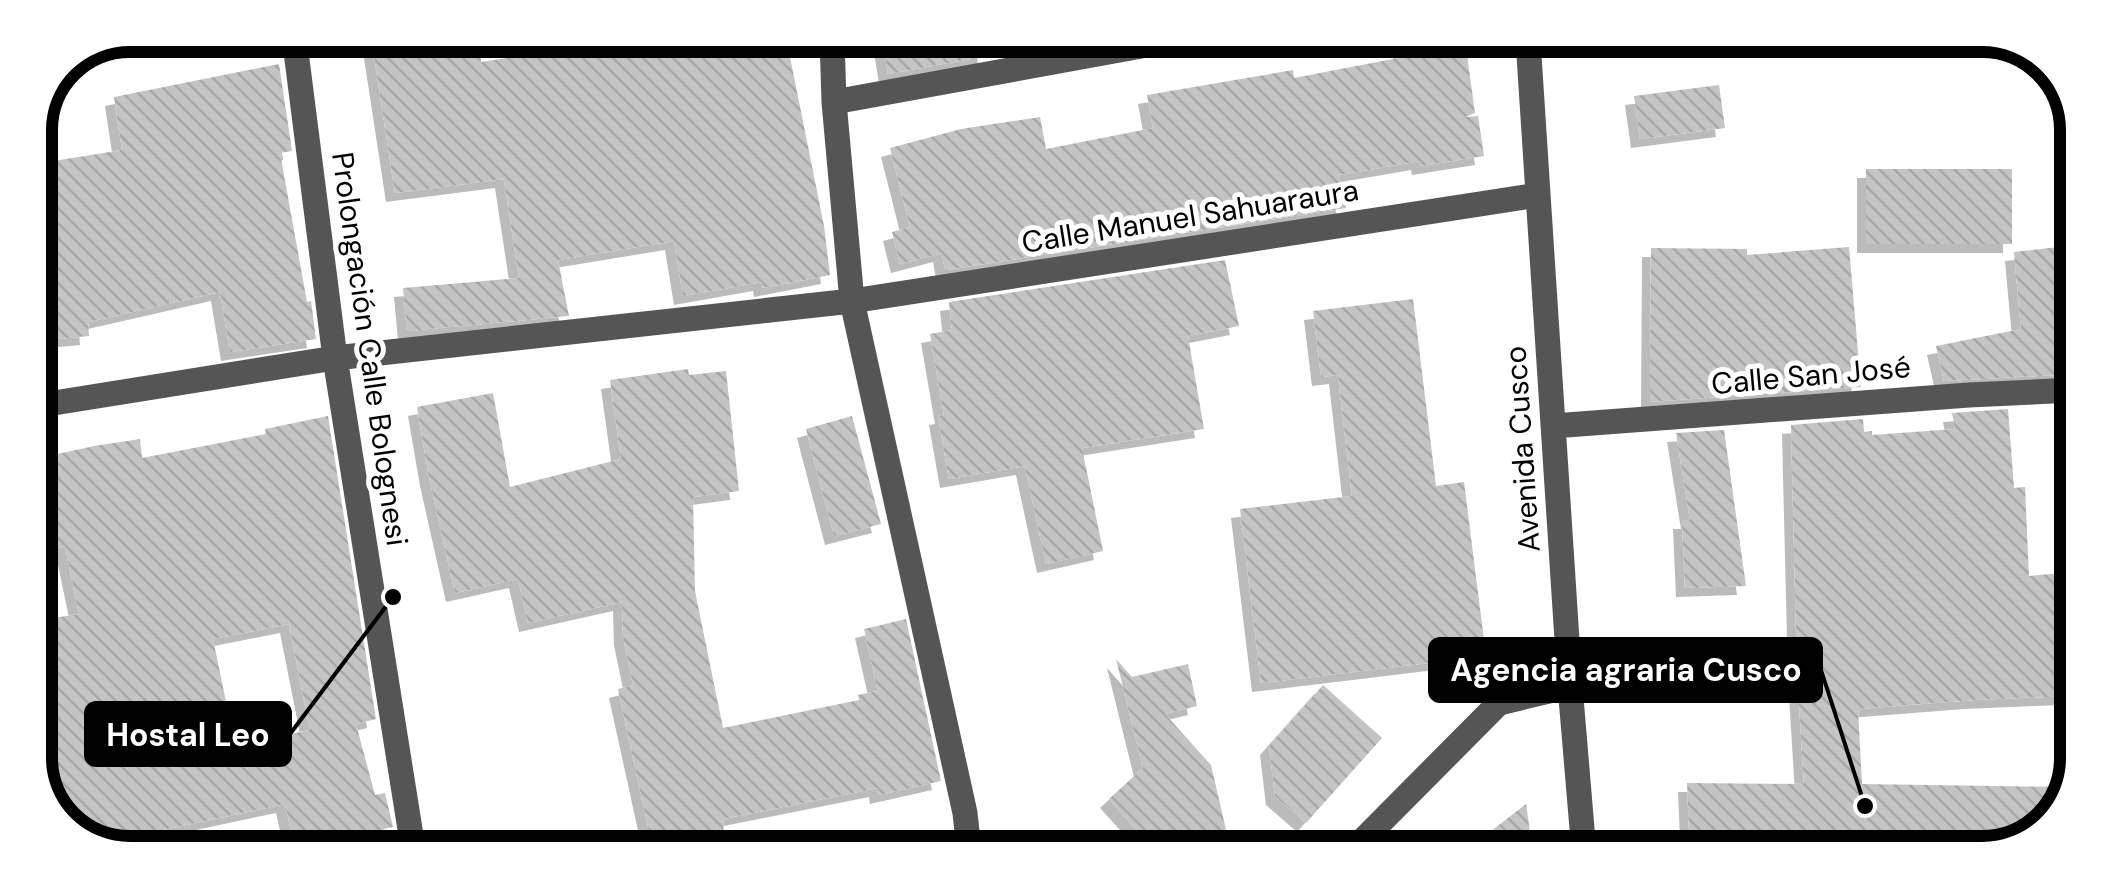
<svg xmlns="http://www.w3.org/2000/svg" width="2112" height="889" font-family="'DM Sans',sans-serif">
	<style>
		.building { fill: url(#building-back-hatch); fill-rule: evenodd; filter: url(#shadow) }
		.lines { fill: none; stroke-linecap: round; stroke-linejoin: round }
		.minor { stroke: #555; stroke-width: 25 }
		.labels { text-anchor: middle; dominant-baseline: central; stroke-width: 10; stroke-linejoin: round; paint-order: stroke }
		.street-label { font-size: 30px; fill: #000; stroke: #fff }
		.rim { fill: none; stroke: #000; stroke-width: 12 }
		.leader { fill: none; stroke: #000; stroke-width: 4 }
		.callout-dot { fill: #000; stroke: #fff; stroke-width: 4 }
		.callout { fill: #000; stroke: #000; stroke-width: 4 }
		.callout-label { font-size: 32px; text-anchor: middle; font-weight: bold; fill: #fff }
	</style>
	<defs>
		<pattern id="building-back-hatch" width="6" height="6" patternUnits="userSpaceOnUse" patternTransform="scale(2.5)"><rect width="6" height="6" fill="#c4c4c4"/><path d="M-1 5l2 2M0 0l6 6M5-1l2 2" fill="none" stroke="#a7a7a7"/></pattern>
		<filter id="shadow"><feDropShadow dx="-9" dy="9" stdDeviation="0" flood-color="#0004"/></filter>
	</defs>
	<rect width="100%" height="100%" fill="#fff"/>
	<!-- building -->
	<path class="building" d="M371 36H480L481 62 624 40 625 43 682 37H786L824 226 830 275 763 288 762 282 683 296 674 241 558 260 569 316 407 331 403 288 519 278 504 179 395 193Z
		M882 38H985L987 56 888 74Z
		M1401 40H1465L1475 113 1465 117 1478 116 1484 156 1421 166 1420 161 1339 175 1346 208 945 270 942 253 900 264 892 232 910 227 890 148 961 129 1040 117 1046 149 1153 128 1147 95 1293 70 1294 78 1403 57Z
		M279 64 292 151 280 153 307 302 311 301 316 339 230 352 220 292 88 322 89 336 35 341V164L122 150 114 97Z
		M1719 85 1725 128 1640 139 1634 96Z
		M1866 169H2012V244H1866Z
		M1849 247 1861 387 1650 402 1651 248 1747 249V255Z
		M2059 247 2066 320 2075 317 2074 374 1944 381 1936 346 2021 329 2014 252Z
		M1225 260 1239 326 1188 336 1204 429 1082 448 1103 551 1046 564 1025 466 949 479 938 416 944 415 930 334 952 330 949 302Z
		M1413 299 1436 486 1464 482 1486 656 1261 683 1240 509 1352 496 1338 375 1321 377 1313 311Z
		M688 369 689 375 726 371 739 491 693 497 695 591 723 728 859 700 858 695 878 691 864 629 906 619 941 781 879 795 878 788 723 819 725 849H653L618 689 633 685 623 636 622 602 528 623 518 579 455 593 429 477 417 407 493 393 510 487 621 459 610 380Z
		M2008 409 2014 488 2025 487 2029 576 2072 572 2071 696 1973 700 1858 709 1862 784 2070 787V794L2035 838 1982 854 1690 853 1687 783 1804 784 1797 671 1791 425 1863 419 1864 432 1872 431V435L1955 429 1952 413Z
		M328 416 376 719 356 724 375 795 385 793 393 827 307 848H295L285 804 92 845 54 816 35 765V621L79 614 65 546 54 549 35 459 94 446 140 439 142 458 266 434 265 429ZM289 624 310 730 235 745 213 639Z
		M852 416 881 524 834 536 806 429Z
		M1724 430 1746 586 1685 588 1682 520H1690L1676 433Z
		M1116 659 1132 677 1188 664 1197 706 1165 714 1211 765 1231 851H1156L1109 799 1143 768Z
		M1323 685 1382 738 1306 823 1275 796 1269 746Z
		M1526 804 1533 852H1464Z"/>
	<g class="lines">
		<!-- minor -->
		<path class="minor" d="M294 36 335 358 413 848
			M832 38 834 102 852 301 965 813 969 850
			M1528 40 1570 686 1584 852
			M834 102 1180 39
			M35 406 335 358 852 301 1538 195
			M1553 426 1969 395 2074 390
			M1351 852 1499 703 1570 686"/>
	</g>
	<g class="labels">
		<!-- street labels -->
		<g class="street-label">
			<text transform="translate(1190 216) rotate(-9)">Calle Manuel Sahuaraura</text>
			<text transform="translate(370 349) rotate(82)">Prolongación Calle Bolognesi</text>
			<text transform="translate(1811 375) rotate(-5)">Calle San José</text>
			<text transform="translate(1522 449) rotate(-94)">Avenida Cusco</text>
		</g>
	</g>
	<!-- crop -->
	<path d="M0 0H2112V889H0ZM130 52H1982A78 78 0 0 1 2060 130V758A78 78 0 0 1 1982 836H130A78 78 0 0 1 52 758V130A78 78 0 0 1 130 52Z" fill="#fff" fill-rule="evenodd"/>
	<path class="rim" d="M130 52H1982A78 78 0 0 1 2060 130V758A78 78 0 0 1 1982 836H130A78 78 0 0 1 52 758V130A78 78 0 0 1 130 52Z"/>
	<!-- callouts -->
	<path class="leader" d="M1865 806L1821 670M393 597L290 734"/>
	<g class="callout-dot">
		<circle cx="1865" cy="806" r="10"/>
		<circle cx="393" cy="597" r="10"/>
	</g>
	<g class="callout">
		<rect x="1430" y="639" width="391" height="62" rx="10"/>
		<rect x="86" y="703" width="204" height="62" rx="10"/>
	</g>
	<g class="callout-label">
		<text x="1626" y="681">Agencia agraria Cusco</text>
		<text x="188" y="746">Hostal Leo</text>
	</g>
</svg>
